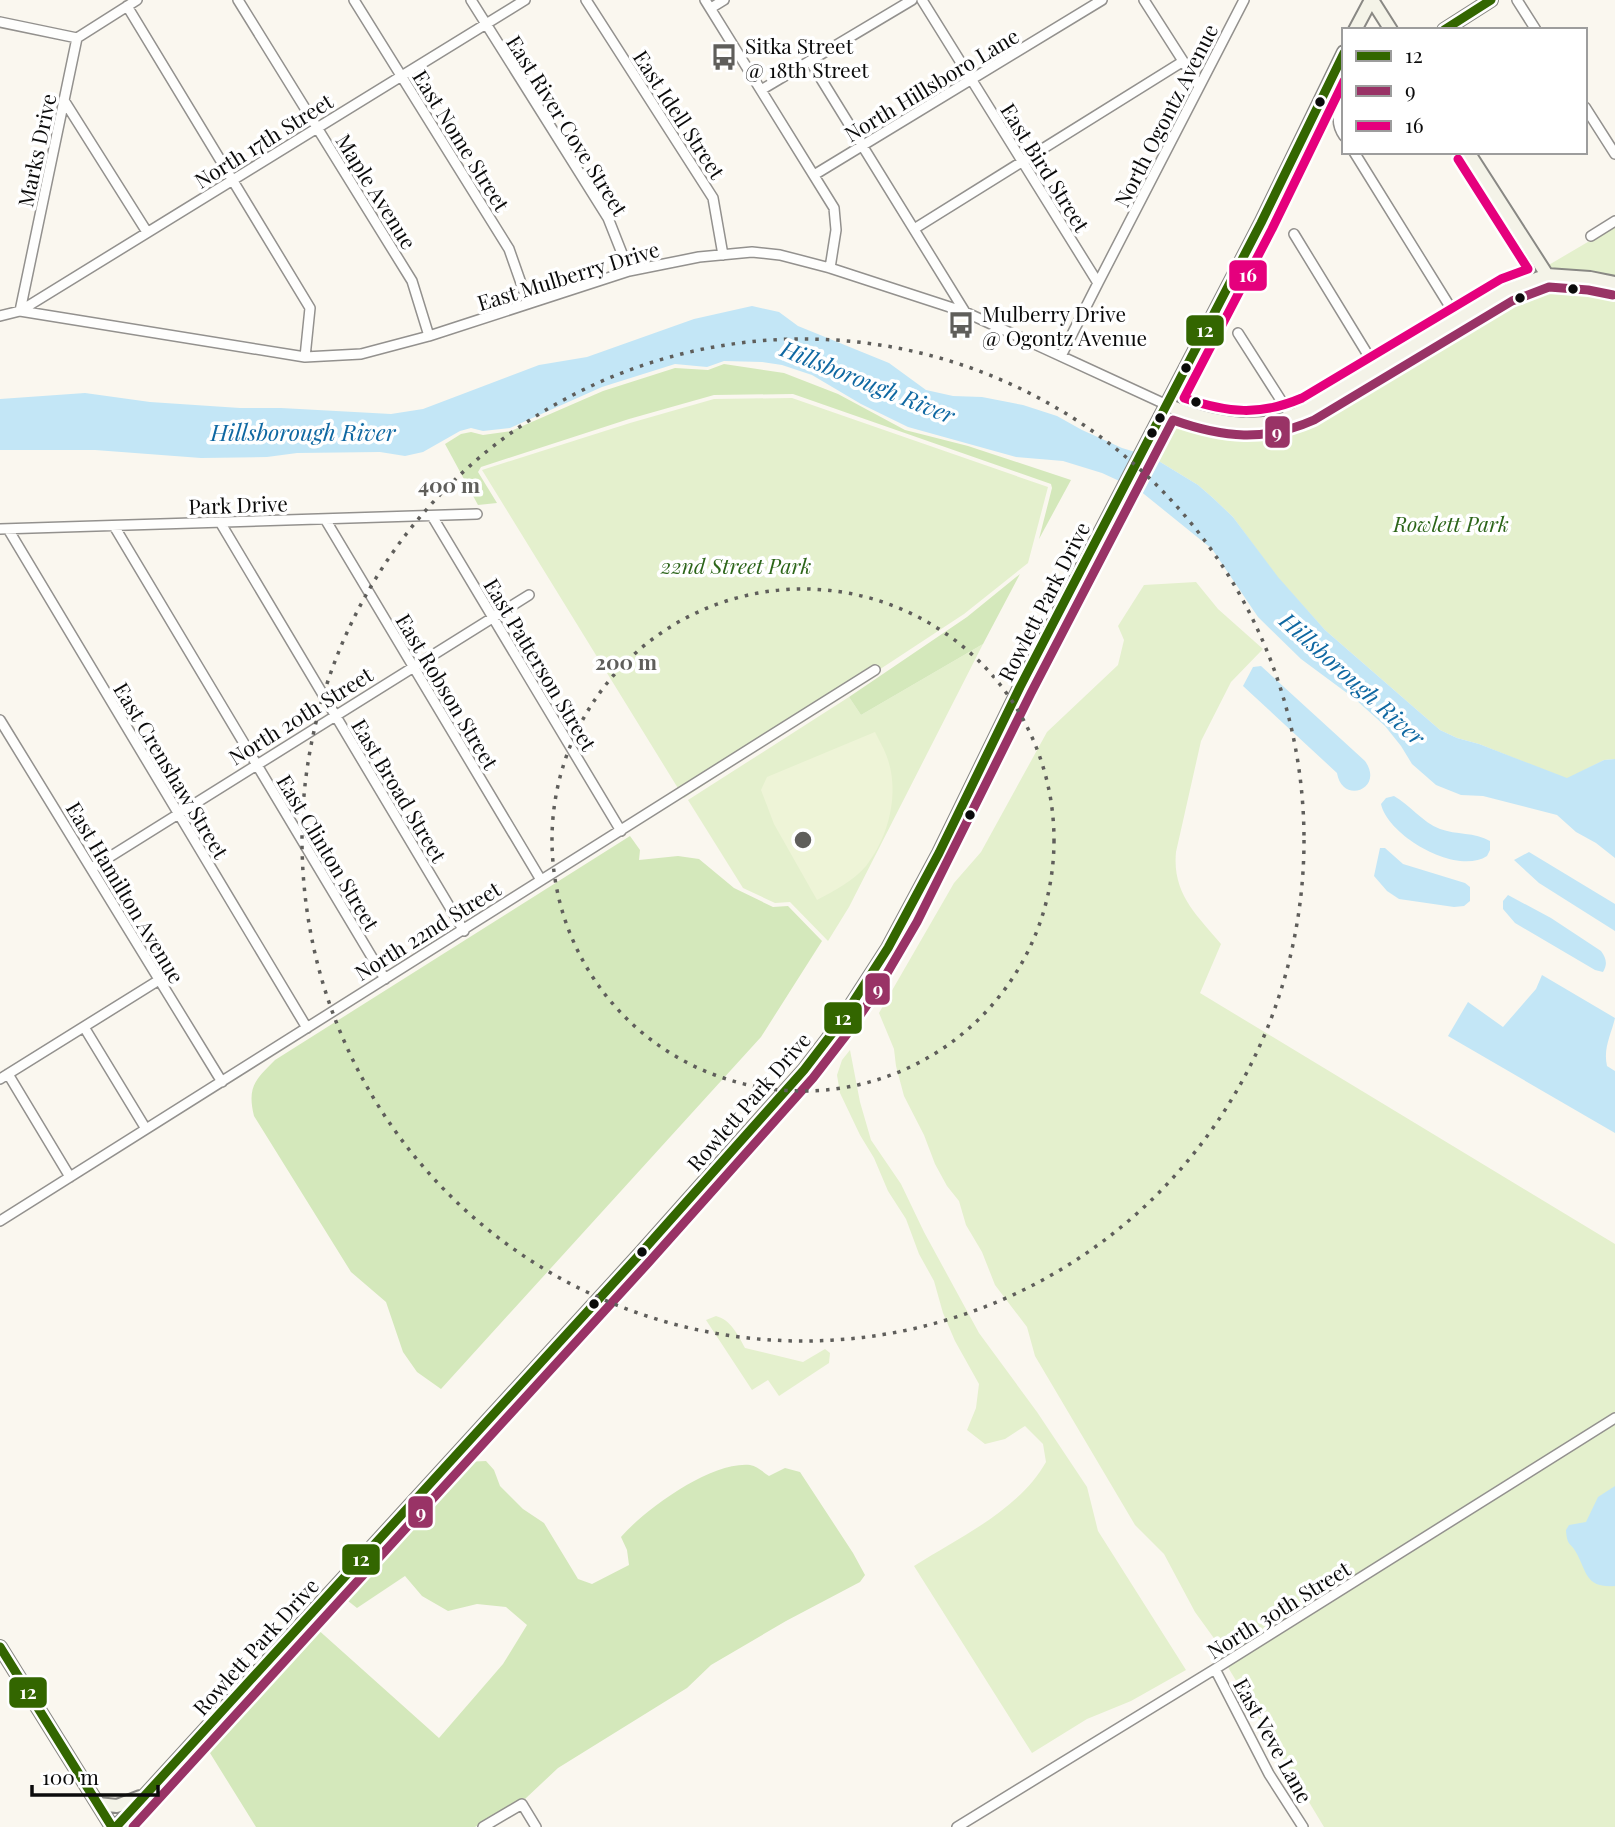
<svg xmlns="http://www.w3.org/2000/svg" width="1615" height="1827" font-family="'Playfair Display',serif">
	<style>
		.green { fill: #e4f0cd }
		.forest { fill: #d4e8bb }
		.pitch { fill: #eef4d7 }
		.water { fill: #c3e6f6 }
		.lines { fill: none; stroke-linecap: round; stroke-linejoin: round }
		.street-casing { stroke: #93918e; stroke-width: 12 }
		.secondary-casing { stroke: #898884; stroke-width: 16 }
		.street { stroke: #fefefd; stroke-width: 9 }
		.secondary { stroke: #f4f3e8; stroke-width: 12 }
		.bus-1-casing { stroke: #fff; stroke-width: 14 }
		.bus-2-casing { stroke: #fff; stroke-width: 14 }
		.bus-3-casing { stroke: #fff; stroke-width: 14 }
		.bus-1 { stroke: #360; stroke-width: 9 }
		.bus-2 { stroke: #936; stroke-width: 9 }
		.bus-3 { stroke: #e5007d; stroke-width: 9 }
		.ring { fill: none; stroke: #5f5e5b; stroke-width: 3.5; stroke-dasharray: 3.5 7 }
		.bus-dot { fill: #0b0b0b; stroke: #fff; stroke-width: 2.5 }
		.labels { text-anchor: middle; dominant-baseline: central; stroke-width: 7; stroke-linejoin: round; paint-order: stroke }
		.poi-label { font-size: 21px; fill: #0b0b0b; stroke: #fff; text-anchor: start }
		.street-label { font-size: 21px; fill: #0b0b0b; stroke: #fff }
		.park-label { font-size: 21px; font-style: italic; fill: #2c6519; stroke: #fff }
		.water-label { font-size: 23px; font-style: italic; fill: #0f68a2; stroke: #fff }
		.centre { fill: #5f5e5b; stroke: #fff; stroke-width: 3.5 }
		.ring-label { font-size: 21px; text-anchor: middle; font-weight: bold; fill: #5f5e5b; stroke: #fff; stroke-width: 7; stroke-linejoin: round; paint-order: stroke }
		.line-badge { stroke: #fff; stroke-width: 2.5 }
		.badge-label { font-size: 19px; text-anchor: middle; font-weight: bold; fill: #fff }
	</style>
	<rect width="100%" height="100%" fill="#faf7ef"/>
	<!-- green -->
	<path class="green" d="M1615 226V279L1550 271 1547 266Z
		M1548 281 1598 283 1615 287V759L1604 760 1567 779 1479 744 1457 738 1440 730 1325 630 1277 577 1233 517 1213 498 1198 485 1152 457 1165 434 1175 427H1192L1240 435 1299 424 1510 293Z
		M792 398 1048 487 1028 563 964 614 684 798 482 470 630 423 714 399Z
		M1196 582 1218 609 1263 649 1231 682 1201 741 1176 852C1172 894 1197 915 1221 944L1200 993 1615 1244V1827H1324L1229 1669 1221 1648 1195 1612 1164 1554 1135 1525 1035 1356 1027 1327 995 1285 982 1252 966 1225 959 1201 947 1186 935 1164 924 1135 904 1096 896 1066 894 1049 879 1013 954 883 981 852 1047 732 1118 665 1124 640 1118 626 1144 585Z
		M983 644 849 907 828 941 790 902 775 903 743 888 688 800 849 697 861 715Z
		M850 1050 860 1102 871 1140 901 1184 924 1232 979 1333 1037 1412 1087 1487 1098 1531 1186 1670 1131 1701 1087 1719 1032 1753 914 1566C960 1537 1019 1510 1046 1462L1043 1444 1025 1426 1005 1439 985 1444 967 1430 976 1408 979 1384 955 1341 943 1313 934 1281 919 1254 906 1219 888 1191 874 1158 860 1135 840 1093 837 1075 842 1060Z
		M716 1316C731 1320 738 1335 745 1348L803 1362 825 1349 830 1353 829 1363 779 1396 768 1380 752 1390 706 1320Z"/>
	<!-- forest -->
	<path class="forest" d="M724 364 784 373 838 394 905 430 968 446 1071 480 1039 539 1052 488 1051 484 793 394 714 395 629 419 481 467 478 472 497 503 478 505 445 444 461 434 471 432 483 435 511 431 603 391 675 368 708 370Z
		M1020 574 983 644 861 715 849 697 967 617Z
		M630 836 640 850 639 860 678 856 699 859 734 888 773 907 788 906 822 941 761 1037 441 1389 417 1372 403 1352 386 1302 351 1272 254 1116C247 1087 255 1080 275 1060Z
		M486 1461 494 1470 500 1486 523 1509 544 1523 578 1579 592 1584 629 1565 627 1550 621 1537C645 1509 712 1461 750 1465 757 1466 763 1472 769 1476L785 1468 800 1472 853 1553 865 1575 860 1582 786 1621 711 1665 687 1688 558 1768 525 1799 523 1798 475 1827H256L205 1745 315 1627 439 1738 503 1664 527 1625 506 1607 477 1604 448 1611 422 1596 405 1576 357 1608 343 1597 465 1462Z"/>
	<!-- pitch -->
	<path class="pitch" d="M875 732C879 740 884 749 887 757 900 792 889 837 866 866 853 881 834 891 817 900L774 824 761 790 767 777Z"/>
	<!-- water -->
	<path class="water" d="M752 306 779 312 798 326 889 363 926 390 953 396 982 397 1023 405 1057 416 1082 430 1122 448 1152 457 1198 485 1213 498 1233 517 1278 577 1325 630 1440 730 1457 738 1479 744 1567 778 1604 760 1615 759V858L1596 843 1576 832 1557 815 1483 796 1461 795 1436 785 1412 764 1401 746 1385 726 1355 699 1301 659 1258 617 1212 549 1139 490 1102 473 1063 461 1016 457 908 427 861 404 812 375 782 365 762 362 724 361 707 367 675 364 602 387 510 428 483 431 471 428 460 431 423 452 405 456 380 452 297 453 267 457 201 458 95 450H0V399L85 393 150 402 240 408H281L391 414 423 409 539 365 587 357 694 319Z
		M1261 666 1365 761C1385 789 1342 805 1337 773L1243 686 1253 667Z
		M1394 796C1410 805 1422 822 1440 829 1456 835 1475 832 1490 841V850L1487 856C1457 876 1388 836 1381 804L1386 798Z
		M1380 848H1385L1403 864 1465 883 1470 887V901L1464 906 1454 907 1399 899 1387 891 1374 876Z
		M1529 852 1615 904V931L1539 883 1514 860Z
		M1508 895 1551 918 1601 951C1606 958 1608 964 1603 972L1595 970 1515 923 1503 909V901Z
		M1542 975 1615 1018C1611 1035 1603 1048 1607 1066L1615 1071V1133L1448 1036 1468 1002 1503 1027 1536 989Z
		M1615 1486V1586C1586 1588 1587 1573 1577 1554 1571 1542 1567 1547 1566 1530L1569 1525 1586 1522 1598 1497Z"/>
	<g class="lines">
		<defs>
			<path id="street" d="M238 0 412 281 429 336
				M354 0 509 249 528 303
				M471 0 608 218 629 271
				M586 0 713 198 723 255
				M705 0 834 208 836 230 830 268
				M922 0 1098 283 1061 356
				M1144 0 1199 86
				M1517 0 1536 30
				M127 6 310 308 305 357
				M711 8 724 0
				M0 22 77 38
				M77 38 137 0
				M810 61 965 312
				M761 90 912 0
				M1344 99C1338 113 1335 123 1344 136
				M65 102 147 232
				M1585 107 1615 154
				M1354 152 1457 318
				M814 175 1102 0
				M914 229 1182 62
				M1294 234 1376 368
				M1591 236 1615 221
				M1098 283 1244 0
				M20 311 525 0
				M20 311 77 38
				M0 316 20 311 305 357 361 354 429 336 629 271 699 257 752 252 780 255 830 268 965 312 1167 405
				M1238 333 1291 416
				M432 516 621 831
				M325 519 541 880
				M220 522 464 931
				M114 526 385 979
				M0 529 477 514
				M8 529 307 1028
				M0 720 222 1082
				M92 868 529 595
				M84 1027 146 1129
				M8 1074 70 1177
				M0 1079 159 980
				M0 1221 875 670
				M1215 1669 1269 1774 1303 1827
				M483 1827 522 1804 536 1827
				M957 1827 1215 1669 1615 1418"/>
			<path id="secondary" d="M1372 0 1391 30
				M1355 30 1371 0
				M1444 30 1491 0
				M1468 152 1547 275
				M1167 405C1199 418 1241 429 1276 421 1287 419 1298 413 1308 409L1507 290 1547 275 1590 278 1615 283
				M0 1647 112 1827
				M98 1804 117 1806 140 1797
				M116 1827 640 1254 804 1070 837 1027 888 948 939 853 1020 687 1261 223 1344 52"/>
		</defs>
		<!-- street casing -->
		<use href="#street" class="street-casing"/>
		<!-- secondary casing -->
		<use href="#secondary" class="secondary-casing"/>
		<!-- street -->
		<use href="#street" class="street"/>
		<!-- secondary -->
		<use href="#secondary" class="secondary"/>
		<defs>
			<path id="bus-1" d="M1444 30 1491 0
				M0 1647 112 1827
				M116 1827 640 1254 804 1070 837 1027 888 948 939 853 1020 687 1261 223 1344 53"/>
			<path id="bus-2" d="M133 1827 649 1262 813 1078 847 1034 876 992 917 922 1031 693 1173 420C1224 438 1264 442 1314 420L1512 301 1549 287 1588 290 1613 295"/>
			<path id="bus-3" d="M1344 81 1272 229 1184 398C1228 413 1260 416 1302 398L1501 279 1528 269 1458 159"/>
		</defs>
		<!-- bus-1 casing -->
		<use href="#bus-1" class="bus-1-casing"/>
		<!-- bus-2 casing -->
		<use href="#bus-2" class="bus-2-casing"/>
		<!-- bus-3 casing -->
		<use href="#bus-3" class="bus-3-casing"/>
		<!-- bus-1 -->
		<use href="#bus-1" class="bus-1"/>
		<!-- bus-2 -->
		<use href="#bus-2" class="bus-2"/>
		<!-- bus-3 -->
		<use href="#bus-3" class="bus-3"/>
	</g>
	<!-- distance rings -->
	<g class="ring">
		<circle cx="803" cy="840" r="251"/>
		<circle cx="803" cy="840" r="501"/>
	</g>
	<!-- icons -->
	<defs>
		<symbol id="bus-bare" viewBox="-9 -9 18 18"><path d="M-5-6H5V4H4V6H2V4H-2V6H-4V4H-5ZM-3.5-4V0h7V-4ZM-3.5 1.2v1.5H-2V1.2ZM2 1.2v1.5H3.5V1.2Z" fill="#5f5e5b" stroke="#fff" stroke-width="2.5" paint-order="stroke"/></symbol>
	</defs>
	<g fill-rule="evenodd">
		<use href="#bus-bare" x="705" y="38" width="38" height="38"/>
		<use href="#bus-bare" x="942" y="306" width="38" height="38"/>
	</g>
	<!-- markers -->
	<g class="bus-dot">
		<circle cx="1320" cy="102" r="6"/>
		<circle cx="1573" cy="289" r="6"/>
		<circle cx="1520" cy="298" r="6"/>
		<circle cx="1186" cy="368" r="6"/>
		<circle cx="1196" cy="402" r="6"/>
		<circle cx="1160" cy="418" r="6"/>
		<circle cx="1152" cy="433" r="6"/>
		<circle cx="970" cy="815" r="6"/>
		<circle cx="642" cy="1252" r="6"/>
		<circle cx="594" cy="1304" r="6"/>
	</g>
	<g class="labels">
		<!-- poi labels -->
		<g class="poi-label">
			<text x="745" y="45">Sitka Street<tspan x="745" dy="24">@ 18th Street</tspan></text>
			<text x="982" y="313">Mulberry Drive<tspan x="982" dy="24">@ Ogontz Avenue</tspan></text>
		</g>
		<!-- street labels -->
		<g class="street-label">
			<text transform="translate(931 84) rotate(-31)">North Hillsboro Lane</text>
			<text transform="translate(680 114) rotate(57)">East Idell Street</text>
			<text transform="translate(1165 115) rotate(-63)">North Ogontz Avenue</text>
			<text transform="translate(568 125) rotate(58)">East River Cove Street</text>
			<text transform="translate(263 140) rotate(-32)">North 17th Street</text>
			<text transform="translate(462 140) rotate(58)">East Nome Street</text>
			<text transform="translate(36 150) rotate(-78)">Marks Drive</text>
			<text transform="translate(1046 167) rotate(58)">East Bird Street</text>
			<text transform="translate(377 191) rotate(58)">Maple Avenue</text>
			<text transform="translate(568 275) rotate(-17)">East Mulberry Drive</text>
			<text transform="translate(238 504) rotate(-2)">Park Drive</text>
			<text transform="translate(1043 601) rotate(-63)">Rowlett Park Drive</text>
			<text transform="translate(541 664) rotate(59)">East Patterson Street</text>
			<text transform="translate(448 691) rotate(59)">East Robson Street</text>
			<text transform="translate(300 715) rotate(-32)">North 20th Street</text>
			<text transform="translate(172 770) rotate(59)">East Crenshaw Street</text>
			<text transform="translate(400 790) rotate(59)">East Broad Street</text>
			<text transform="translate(329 852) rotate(59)">East Clinton Street</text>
			<text transform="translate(126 892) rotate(59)">East Hamilton Avenue</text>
			<text transform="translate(427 930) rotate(-32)">North 22nd Street</text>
			<text transform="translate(748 1101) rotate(-49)">Rowlett Park Drive</text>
			<text transform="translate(1278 1609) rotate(-32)">North 30th Street</text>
			<text transform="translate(255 1646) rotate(-48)">Rowlett Park Drive</text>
			<text transform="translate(1274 1740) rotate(61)">East Veve Lane</text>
		</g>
		<!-- park labels -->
		<g class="park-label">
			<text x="1451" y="523">Rowlett Park</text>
			<text x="736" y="565">22nd Street Park</text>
		</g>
		<!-- water labels -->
		<g class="water-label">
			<text transform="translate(868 381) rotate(22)">Hillsborough River</text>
			<text x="303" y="431">Hillsborough River</text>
			<text transform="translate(1353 678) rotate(42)">Hillsborough River</text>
		</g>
	</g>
	<circle cx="803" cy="840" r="10" class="centre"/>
	<g class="ring-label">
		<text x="449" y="493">400 m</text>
		<text x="626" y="670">200 m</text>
	</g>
	<g class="line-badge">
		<rect x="1228" y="259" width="40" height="33" rx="7" fill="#e5007d"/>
		<rect x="1185" y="314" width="40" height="33" rx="7" fill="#360"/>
		<rect x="1264" y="415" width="27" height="34" rx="7" fill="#936"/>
		<rect x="864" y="972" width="27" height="34" rx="7" fill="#936"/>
		<rect x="823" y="1001" width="40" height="34" rx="7" fill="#360"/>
		<rect x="407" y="1495" width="27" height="34" rx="7" fill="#936"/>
		<rect x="341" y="1543" width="40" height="33" rx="7" fill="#360"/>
		<rect x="8" y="1676" width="40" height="33" rx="7" fill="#360"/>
	</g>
	<g class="badge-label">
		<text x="1248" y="282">16</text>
		<text x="1205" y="337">12</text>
		<text x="1277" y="439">9</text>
		<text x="878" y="996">9</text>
		<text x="843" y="1025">12</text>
		<text x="421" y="1519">9</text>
		<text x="361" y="1566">12</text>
		<text x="28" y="1699">12</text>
	</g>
	<!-- legend -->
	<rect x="1342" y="28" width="245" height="126" fill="#ffffff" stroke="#9d9d9d" stroke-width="2"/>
	<rect x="1356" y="51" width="35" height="10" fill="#336600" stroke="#9d9d9d" stroke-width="2"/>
	<text x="1405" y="63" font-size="21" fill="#0b0b0b">12</text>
	<rect x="1356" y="86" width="35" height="10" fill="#993366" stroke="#9d9d9d" stroke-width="2"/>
	<text x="1405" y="98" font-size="21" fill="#0b0b0b">9</text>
	<rect x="1356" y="121" width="35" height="10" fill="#e5007d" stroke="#9d9d9d" stroke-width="2"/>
	<text x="1405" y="133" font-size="21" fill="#0b0b0b">16</text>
	<!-- scale -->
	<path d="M32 1785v10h126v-10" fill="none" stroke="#0b0b0b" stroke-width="3.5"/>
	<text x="42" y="1785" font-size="21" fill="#0b0b0b" stroke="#ffffff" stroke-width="5" paint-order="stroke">100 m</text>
</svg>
